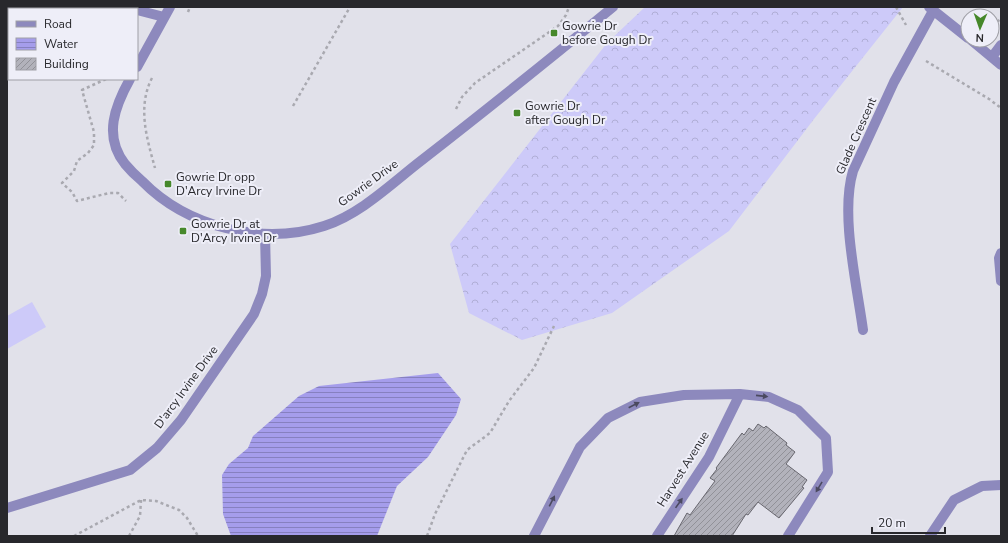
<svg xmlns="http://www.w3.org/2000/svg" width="1008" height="543" font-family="'Nunito Sans',sans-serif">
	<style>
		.forest { fill: url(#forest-crowns) }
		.pitch { fill: #cdcaf9 }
		.water { fill: url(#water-rules) }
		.building { fill: url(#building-hatch); stroke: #68676f }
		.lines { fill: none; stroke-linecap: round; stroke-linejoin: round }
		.path { stroke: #a9a9b0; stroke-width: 2.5; stroke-dasharray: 3 3; stroke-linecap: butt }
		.lane { stroke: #8d89bd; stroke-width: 10 }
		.street { stroke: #8d89bd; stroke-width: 10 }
		.oneway { fill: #4b4a5f }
		.poi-dot { fill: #46882b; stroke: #eeeef8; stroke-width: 1.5 }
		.labels { text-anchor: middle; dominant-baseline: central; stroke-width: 4; stroke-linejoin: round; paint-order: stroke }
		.poi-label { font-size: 12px; fill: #28282c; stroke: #eeeef8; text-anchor: start }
		.street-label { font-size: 12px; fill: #28282c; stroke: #eeeef8 }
	</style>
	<defs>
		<pattern id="forest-crowns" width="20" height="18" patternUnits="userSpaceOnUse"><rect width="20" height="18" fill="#cdcaf9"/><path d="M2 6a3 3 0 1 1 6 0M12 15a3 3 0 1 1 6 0" fill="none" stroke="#b0aed6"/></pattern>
		<pattern id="water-rules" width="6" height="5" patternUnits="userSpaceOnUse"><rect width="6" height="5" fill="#a59deb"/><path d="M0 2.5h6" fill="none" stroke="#8680bf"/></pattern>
		<pattern id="building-hatch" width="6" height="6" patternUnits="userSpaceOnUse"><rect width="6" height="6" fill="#b2b2bb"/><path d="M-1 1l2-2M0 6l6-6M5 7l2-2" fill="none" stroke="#919198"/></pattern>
	</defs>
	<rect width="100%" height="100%" fill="#e1e1ea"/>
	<!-- forest -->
	<path class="forest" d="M645 7H903L814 119 729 231 612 313 522 340 469 313 450 244 607 43Z"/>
	<!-- pitch -->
	<path class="pitch" d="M32 302 46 327 7 349V316Z"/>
	<!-- water -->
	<path class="water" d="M438 373 461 399 456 415 428 457 397 486 377 536H231L223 514 222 475 229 464 248 448 253 436 299 396 319 386Z"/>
	<!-- building -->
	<path class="building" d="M758 424 764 428 766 426 787 443 786 445 795 452 786 464 807 480 802 487 804 488 779 518 758 502 748 515 746 514 732 536H674L687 513 690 515 715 481 710 478 717 469 716 468 742 433 744 435 749 428 753 431Z"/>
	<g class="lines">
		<!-- path -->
		<path class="path" d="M896 7 906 25
			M188 12 190 7
			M992 25 1001 19
			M926 61 989 99 1001 108
			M152 78C137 107 147 139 155 168
			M106 79 82 90 94 132V145L88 153 77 161 74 171 62 183 72 192 77 201 109 193H118L126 201
			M293 106 350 7
			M456 109 462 97 475 83 558 26 566 15 569 7
			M74 536 141 500 156 501 179 510 187 518 198 536
			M129 536 140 516 141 500
			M427 536 435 514 467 450 490 433 509 401 534 368 554 326"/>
		<!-- lane -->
		<path class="lane" d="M124 7 133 9
			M137 10 164 17
			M137 67 170 7
			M130 79C115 106 103 136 125 164 130 170 136 176 142 181 187 227 262 246 324 226 361 214 392 183 422 160 486 110 550 59 613 7
			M863 330C857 285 840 214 853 171L894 82 933 11
			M7 508 130 470 157 448 181 420 254 314 262 294 266 276 265 234
			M534 536 580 447 608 418 640 402 684 395 740 394 769 397 798 410 826 438 828 472 788 536
			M657 536 709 457 740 394
			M930 536 954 500 982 486 1001 485"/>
		<!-- street -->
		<path class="street" d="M929 7 968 38
			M971 40 1001 65
			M992 57 1001 45
			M1001 253 999 258 1001 281"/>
	</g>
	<!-- one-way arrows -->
	<defs><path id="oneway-solid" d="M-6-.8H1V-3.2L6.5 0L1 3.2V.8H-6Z"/></defs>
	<g class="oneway">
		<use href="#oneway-solid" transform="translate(762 396) rotate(6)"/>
		<use href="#oneway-solid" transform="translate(634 405) rotate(-27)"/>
		<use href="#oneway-solid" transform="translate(819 487) rotate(121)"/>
		<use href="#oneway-solid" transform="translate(552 501) rotate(-63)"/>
		<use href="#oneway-solid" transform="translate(679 503) rotate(-55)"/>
	</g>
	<!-- markers -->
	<g class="poi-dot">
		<rect x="550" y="29" width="8" height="8" rx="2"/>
		<rect x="513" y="109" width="8" height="8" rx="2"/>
		<rect x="164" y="180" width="8" height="8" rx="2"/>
		<rect x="179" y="227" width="8" height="8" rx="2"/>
	</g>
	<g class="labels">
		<!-- poi labels -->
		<g class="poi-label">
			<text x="562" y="26">Gowrie Dr<tspan x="562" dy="14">before Gough Dr</tspan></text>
			<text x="525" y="106">Gowrie Dr<tspan x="525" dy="14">after Gough Dr</tspan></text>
			<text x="176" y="177">Gowrie Dr opp<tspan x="176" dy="14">D'Arcy Irvine Dr</tspan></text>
			<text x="191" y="224">Gowrie Dr at<tspan x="191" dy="14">D'Arcy Irvine Dr</tspan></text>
		</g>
		<!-- street labels -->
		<g class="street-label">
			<text transform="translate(856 136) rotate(-66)">Glade Crescent</text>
			<text transform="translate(368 183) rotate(-36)">Gowrie Drive</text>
			<text transform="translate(186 387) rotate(-54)">D'arcy Irvine Drive</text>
			<text transform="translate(683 469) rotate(-58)">Harvest Avenue</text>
		</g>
	</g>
	<!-- border -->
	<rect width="1008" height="543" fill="none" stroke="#28282c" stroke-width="16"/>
	<!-- legend -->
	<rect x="8" y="8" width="130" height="72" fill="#eeeef8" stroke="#9f9fa6"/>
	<rect x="16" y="21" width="20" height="6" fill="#8d89bd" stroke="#9f9fa6"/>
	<text x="44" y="28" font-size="12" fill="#28282c">Road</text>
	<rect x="16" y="38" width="20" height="12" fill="url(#water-rules)" stroke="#9f9fa6"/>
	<text x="44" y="48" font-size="12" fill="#28282c">Water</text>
	<rect x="16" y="58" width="20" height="12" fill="url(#building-hatch)" stroke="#9f9fa6"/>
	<text x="44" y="68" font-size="12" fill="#28282c">Building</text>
	<!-- north arrow -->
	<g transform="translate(980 28) rotate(182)"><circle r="19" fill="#eeeef8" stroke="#9f9fa6"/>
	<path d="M0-3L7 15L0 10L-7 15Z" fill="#46882b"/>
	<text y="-6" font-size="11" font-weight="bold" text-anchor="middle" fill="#28282c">N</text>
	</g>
	<!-- scale -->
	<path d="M872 527v6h73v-6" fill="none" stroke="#28282c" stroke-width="2"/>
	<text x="878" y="527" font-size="12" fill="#28282c" stroke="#eeeef8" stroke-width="3" paint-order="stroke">20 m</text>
</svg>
